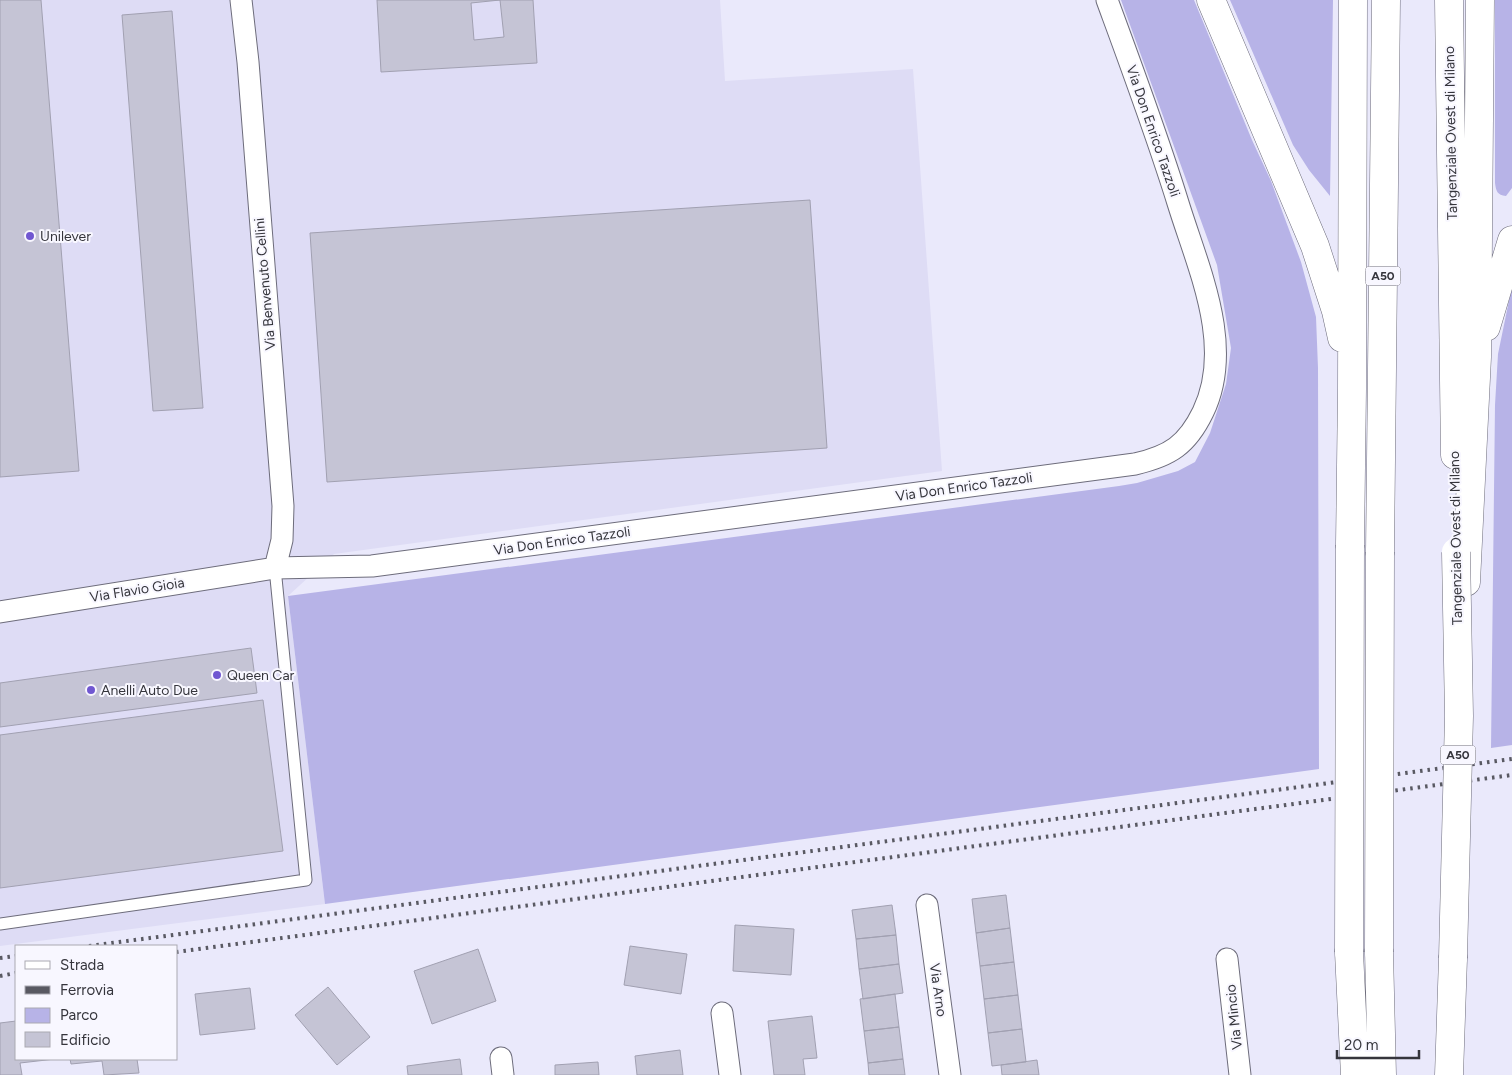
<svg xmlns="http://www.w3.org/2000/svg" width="1512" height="1075" font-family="Figtree,sans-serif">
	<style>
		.built { fill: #dedcf5 }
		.green { fill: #b7b3e7 }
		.building { fill: #c5c4d5; stroke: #a1a0b1; fill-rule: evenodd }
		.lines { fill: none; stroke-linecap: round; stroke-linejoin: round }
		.lane-casing { stroke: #6d6c7b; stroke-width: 13 }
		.street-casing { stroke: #6d6c7b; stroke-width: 23 }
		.highway-casing { stroke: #6d6c7b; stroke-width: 29 }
		.lane { stroke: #fff; stroke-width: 11 }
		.street { stroke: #fff; stroke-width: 21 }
		.highway { stroke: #fff; stroke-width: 28 }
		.rail { stroke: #595962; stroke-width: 4; stroke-dasharray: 2.5 5; stroke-linecap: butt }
		.highway-bridge-casing { stroke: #6d6c7b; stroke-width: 29; stroke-linecap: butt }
		.highway-bridge { stroke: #fff; stroke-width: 28 }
		.poi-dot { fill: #7057d1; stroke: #f8f7ff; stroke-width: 2 }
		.labels { text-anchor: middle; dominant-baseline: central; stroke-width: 4; stroke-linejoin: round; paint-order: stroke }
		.shield { fill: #f8f7ff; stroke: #706f76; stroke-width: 1 }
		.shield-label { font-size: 12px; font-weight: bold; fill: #35353c }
		.street-label { font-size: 14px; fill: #35353c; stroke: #f8f7ff }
		.poi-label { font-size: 14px; fill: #35353c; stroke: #f8f7ff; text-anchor: start }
	</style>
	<rect width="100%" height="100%" fill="#eae9fb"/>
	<!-- built -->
	<path class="built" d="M0 0H720L725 81 913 69 942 471 334 554 288 596 325 904 0 946Z"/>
	<!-- green -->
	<path class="green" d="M1121 0H1194L1252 140 1271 181 1301 262 1316 317 1318 368 1319 769 325 904 288 596 1119 486 1137 483 1178 471 1195 462 1210 433 1226 384 1231 348 1217 265Z
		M1230 0H1333L1330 196 1309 170 1293 145Z
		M1495 0H1512V188L1506 196C1497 195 1496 191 1495 183Z
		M1512 286V745L1491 748 1495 405 1498 354Z"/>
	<!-- building -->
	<path class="building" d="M0 0H41L79 471 0 477Z
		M377 0H533L537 63 381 72ZM500 0 504 37 474 40 471 3Z
		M172 11 203 408 153 411 122 15Z
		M810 200 827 448 327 482 310 233Z
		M251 648 257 693 0 727V683Z
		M263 700 283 851 0 888V735Z
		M1006 895 1010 928 976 933 972 899Z
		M892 905 896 935 856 939 852 910Z
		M735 925 794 929 791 975 733 971Z
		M1010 928 1014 962 980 966 976 933Z
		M896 935 899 964 859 969 856 939Z
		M630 946 687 954 681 994 624 985Z
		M478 949 496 1001 432 1024 414 971Z
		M1014 962 1018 995 984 999 980 966Z
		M899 964 903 993 863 999 859 969Z
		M328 987 370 1037 337 1065 295 1015Z
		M250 988 255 1029 200 1035 195 994Z
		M895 994 899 1027 864 1031 860 999Z
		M1018 995 1022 1029 988 1033 984 999Z
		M812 1016 817 1058 803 1059 805 1075H774L768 1021Z
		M16 1021V1059H55L20 1063 22 1075H0V1023Z
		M899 1027 903 1059 868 1063 864 1031Z
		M1022 1029 1026 1062 992 1066 988 1033Z
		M680 1050 683 1075H637L635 1056Z
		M70 1059H137L139 1073 104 1075 102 1061 71 1064Z
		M460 1059 462 1075H408L407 1066Z
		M903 1059 905 1075H869L868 1063Z
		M1037 1060 1039 1075H1002L1001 1065Z
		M598 1062 599 1075H555V1065Z"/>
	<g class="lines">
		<defs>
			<path id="lane" d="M0 924 306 880 275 568"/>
			<path id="street" d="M241 0 248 62 283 506 282 540 275 568
				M0 612 275 568 372 566 1135 464C1170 456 1187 445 1203 412 1235 346 1198 268 1178 203 1157 135 1132 68 1107 0
				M927 905 950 1075
				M1227 959 1240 1075
				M722 1013 730 1075
				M501 1058 503 1075"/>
			<path id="highway" d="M1211 0 1315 246 1336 311 1342 338
				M1449 0 1455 455
				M1486 327 1512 240
				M1350 545 1352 389 1353 0
				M1380 552 1386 0
				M1466 582 1477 357 1480 0
				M1349 952 1355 1075
				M1379 952 1382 1075
				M1449 1075 1453 958"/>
		</defs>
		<!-- lane casing -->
		<use href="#lane" class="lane-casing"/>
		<!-- street casing -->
		<use href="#street" class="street-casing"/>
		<!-- highway casing -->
		<use href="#highway" class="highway-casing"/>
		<!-- lane -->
		<use href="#lane" class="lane"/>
		<!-- street -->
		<use href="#street" class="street"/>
		<!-- highway -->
		<use href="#highway" class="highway"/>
		<!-- rail -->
		<path class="rail" d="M89 946 1512 759
			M176 952 1512 775
			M0 958 16 956
			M0 976 16 973"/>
		<defs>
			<path id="highway-bridge" d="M1349 952 1350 545
				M1379 952 1380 552
				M1453 958 1459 716 1456 552"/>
		</defs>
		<!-- highway-bridge casing -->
		<use href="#highway-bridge" class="highway-bridge-casing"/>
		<!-- highway-bridge -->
		<use href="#highway-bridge" class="highway-bridge"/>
	</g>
	<!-- markers -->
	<g class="poi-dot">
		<circle cx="30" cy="236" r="5"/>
		<circle cx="217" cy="675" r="5"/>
		<circle cx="91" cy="690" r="5"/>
	</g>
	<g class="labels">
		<!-- shield labels -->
		<g class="shield">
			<rect x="1365.5" y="266.5" width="35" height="19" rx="4"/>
			<rect x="1440.5" y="745.5" width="35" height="19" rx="4"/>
		</g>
		<g class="shield-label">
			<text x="1383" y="276">A50</text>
			<text x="1458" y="755">A50</text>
		</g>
		<!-- street labels -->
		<g class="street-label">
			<text transform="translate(1153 131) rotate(71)">Via Don Enrico Tazzoli</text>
			<text transform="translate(1451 133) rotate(-91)">Tangenziale Ovest di Milano</text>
			<text transform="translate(265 284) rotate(-95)">Via Benvenuto Cellini</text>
			<text transform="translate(964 487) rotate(-8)">Via Don Enrico Tazzoli</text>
			<text transform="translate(1456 538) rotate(-91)">Tangenziale Ovest di Milano</text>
			<text transform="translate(562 541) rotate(-8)">Via Don Enrico Tazzoli</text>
			<text transform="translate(137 590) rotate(-9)">Via Flavio Gioia</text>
			<text transform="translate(938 990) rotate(82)">Via Arno</text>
			<text transform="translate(1234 1017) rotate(-96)">Via Mincio</text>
		</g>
		<!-- poi labels -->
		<g class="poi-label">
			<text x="40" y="236">Unilever</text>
			<text x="227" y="675">Queen Car</text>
			<text x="101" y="690">Anelli Auto Due</text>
		</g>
	</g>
	<!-- legend -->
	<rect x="15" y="945" width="162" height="115" fill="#f8f7ff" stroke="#aaa9b1"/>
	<rect x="25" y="961" width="25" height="8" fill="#ffffff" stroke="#aaa9b1"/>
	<text x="60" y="970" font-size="15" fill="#35353c">Strada</text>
	<rect x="25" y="986" width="25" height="8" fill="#595962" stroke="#aaa9b1"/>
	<text x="60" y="995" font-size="15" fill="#35353c">Ferrovia</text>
	<rect x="25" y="1008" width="25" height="15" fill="#b7b3e7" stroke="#aaa9b1"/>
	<text x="60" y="1020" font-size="15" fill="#35353c">Parco</text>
	<rect x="25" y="1032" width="25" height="15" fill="#c5c4d5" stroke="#aaa9b1"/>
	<text x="60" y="1045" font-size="15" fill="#35353c">Edificio</text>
	<!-- scale -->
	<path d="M1337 1050v8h82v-8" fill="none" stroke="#35353c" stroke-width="2.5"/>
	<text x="1344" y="1050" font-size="15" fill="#35353c" stroke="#f8f7ff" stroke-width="4" paint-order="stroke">20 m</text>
</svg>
